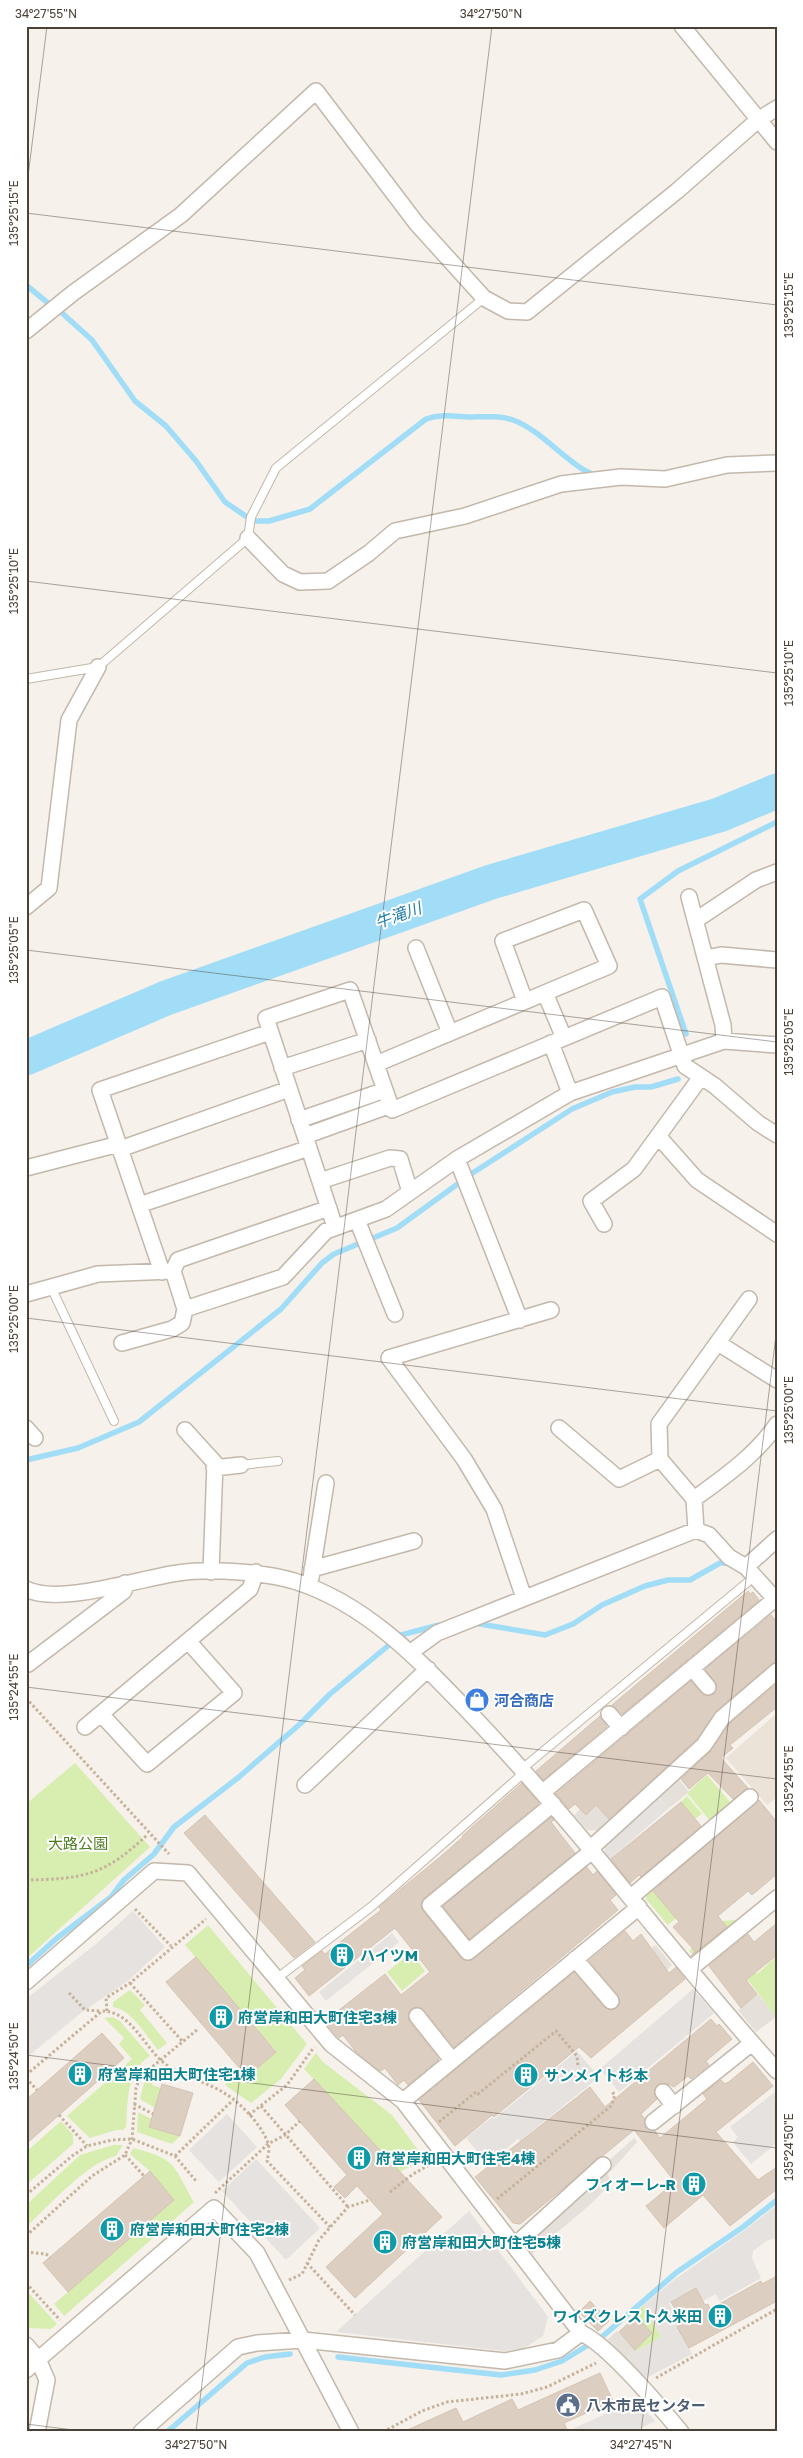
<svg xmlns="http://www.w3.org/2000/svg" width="803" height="2458" font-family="'Golos Text','Noto Sans JP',sans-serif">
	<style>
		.residential { fill: #ebe3d8 }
		.industrial { fill: #e6e0db }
		.green { fill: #d8eeb0 }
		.parking { fill: #e5e2df }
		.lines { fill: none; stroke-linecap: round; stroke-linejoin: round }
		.stream { stroke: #a2ddf7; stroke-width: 5.5 }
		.river { stroke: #a2ddf7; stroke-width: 35 }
		.building { fill: #dccfc1; stroke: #d5c3b1 }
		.lane-casing { stroke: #c3b8ab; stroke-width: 10 }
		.street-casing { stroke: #c3b8ab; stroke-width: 18 }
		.path { stroke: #c6b29b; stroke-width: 3; stroke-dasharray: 2.5 2.5; stroke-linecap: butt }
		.lane { stroke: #fff; stroke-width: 8 }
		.street { stroke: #fff; stroke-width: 15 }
		.ticks { fill: none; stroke: #4b4137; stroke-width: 1; stroke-opacity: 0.45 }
		.labels { text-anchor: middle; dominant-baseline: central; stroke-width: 4; stroke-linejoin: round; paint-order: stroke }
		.shop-label { font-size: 15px; font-weight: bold; fill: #366cbe; stroke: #fff; text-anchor: start }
		.park-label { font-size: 15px; fill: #4f7e22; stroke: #fff }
		.culture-label { font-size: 15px; font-weight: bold; fill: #0d838f; stroke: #fff; text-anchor: start }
		.service-label { font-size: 15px; font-weight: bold; fill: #4e5e75; stroke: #fff; text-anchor: start }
		.water-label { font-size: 16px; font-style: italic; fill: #227da8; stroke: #fff }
		.neatline { fill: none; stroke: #4b4137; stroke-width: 2 }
		.ticks-label { font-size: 12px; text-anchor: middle; fill: #4b4137 }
	</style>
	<rect width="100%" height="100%" fill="#f6f1ea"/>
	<!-- residential -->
	<path class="residential" d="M777 1713V1797L767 1805 726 1758Z"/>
	<!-- industrial -->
	<path class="industrial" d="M677 1777 689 1792 669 1808 657 1796Z
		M596 1805 611 1821 601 1831 587 1830 574 1815 580 1809 586 1815Z
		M656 1945 672 1965 667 1970 650 1949Z
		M758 1994 776 2017 756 2032 738 2010Z
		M634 2138 637 2142 611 2171 605 2164Z
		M607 2172 611 2183 593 2202 532 2254 530 2252 533 2239Z
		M617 2331 637 2351 626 2358 607 2340Z"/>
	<!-- green -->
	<path class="green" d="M75 1763 150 1847 26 1959V1804Z
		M707 1775 731 1803 710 1821 687 1793Z
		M687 1796 702 1814 695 1819 681 1802Z
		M718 1882 668 1925 646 1899 647 1893 651 1889 670 1911Z
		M736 1920 734 1926 700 1954 691 1953 689 1950 723 1921Z
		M208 1925 307 2044 281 2079 251 2103 225 2085 241 2070 247 2077 276 2051 185 1945Z
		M411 1953 425 1971 402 1991 387 1972Z
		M777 1956V2016L776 2017 748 1980 743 1984V1957L757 1974Z
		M130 1990 145 2005 140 2010 167 2043 158 2050C147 2037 132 2010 113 2007V2002Z
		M113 2017 120 2021 150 2056C126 2071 128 2102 126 2127L123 2130H116L90 2138 67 2116 132 2059 119 2044 124 2038 104 2018Z
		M316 2053 323 2062 392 2115 424 2158 400 2172 304 2069Z
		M157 2069 152 2085 161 2088 155 2108 140 2099 145 2079Z
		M138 2112 152 2119 149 2127 180 2136 172 2144 137 2132Z
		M61 2121 73 2135V2144L26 2185V2152Z
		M113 2145H123L116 2156C86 2163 49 2206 26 2227V2205L80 2155Z
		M133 2148C178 2159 173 2166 194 2202L64 2316 54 2304 174 2200 150 2171 130 2154Z
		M26 2290 57 2324 51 2329 30 2328 26 2323Z
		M644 2305 661 2337 637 2351 635 2350 652 2333 634 2315Z"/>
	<!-- parking -->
	<path class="parking" d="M657 1796 669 1808 609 1860 605 1855V1843Z
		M133 1911 165 1947 129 1980 81 2013 26 2058V1999L96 1944Z
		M392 1933 399 1942 326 2001 319 1992Z
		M693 1989 714 2013 619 2092 600 2069Z
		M577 2051 599 2077 520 2141 518 2139 488 2164 466 2138 492 2117 494 2119Z
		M775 2092 777 2094V2143L751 2164 733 2142 738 2137 730 2127Z
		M227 2114 257 2147 219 2182 189 2150Z
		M256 2159 320 2228 286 2260 222 2191Z
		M777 2205V2238L766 2241 753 2251 752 2258 761 2278 720 2301 716 2294 703 2301 696 2288 669 2303 681 2325 678 2327 692 2354 644 2379 626 2358 661 2337 644 2305 674 2280 745 2230Z
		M469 2211 548 2317 543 2336 523 2349 505 2351 336 2332Z
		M636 2400 655 2421 633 2432H566Z"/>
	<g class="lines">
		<!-- stream -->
		<path class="stream" d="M26 285 48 303
			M62 313 92 340 135 401 166 426 196 461 225 502 247 517
			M257 521H269L310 509 426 419C441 414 452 416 468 417 484 417 498 415 513 420 542 430 573 470 596 475
			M686 1034 640 899 678 871 777 822
			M471 1174 572 1109 612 1092 635 1087H651L678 1079
			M373 1238 397 1228 459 1183
			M26 1460 78 1448 139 1422 281 1309 322 1263 334 1254 358 1244
			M474 1623 545 1635 573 1624 602 1605 645 1586 668 1580H690L720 1563H730
			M401 1635 439 1625
			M26 1966 57 1938 111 1897 124 1880 154 1854 174 1827 239 1777 300 1724 330 1694 389 1645
			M338 2357 501 2375 535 2370 562 2361 603 2336 677 2272 743 2227 777 2200
			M167 2432 247 2363 265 2357 290 2354"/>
		<!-- river -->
		<path class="river" d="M26 1058 166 998 491 882 719 815 777 791"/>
	</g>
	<!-- building -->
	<path class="building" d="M748 1591 750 1594 753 1592 759 1600 622 1714 612 1705Z
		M771 1615 777 1622V1662L771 1664 716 1711 697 1739 609 1819 596 1805 586 1815 575 1804 569 1809 556 1794 691 1681 704 1696 714 1694 717 1685 705 1669Z
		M777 1684V1707L730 1745 733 1748 721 1758 748 1788 733 1799 708 1773 689 1789 681 1779 710 1752 729 1724Z
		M600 1716 607 1726 543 1780 536 1771Z
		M522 1783 539 1803 424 1898 421 1906 423 1911 461 1958 469 1961 587 1867 593 1875 597 1871 616 1895 610 1900 618 1910 454 2047 424 2010 416 2007 411 2009 408 2013 409 2021 439 2059 408 2085 404 2080 398 2085 385 2068 381 2071 377 2069 356 2052 343 2035 339 2038 327 2024 331 2020 329 2018 385 1974 401 1995 430 1972 395 1928 309 1996 295 1978 305 1970 302 1966 322 1951 325 1954 381 1910 379 1907 440 1857 463 1837 462 1836Z
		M759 1800 777 1822V1874L752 1895 748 1891 718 1916 727 1927 691 1956 695 1951 673 1927 679 1922 653 1891Z
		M681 1802 701 1826 641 1877 639 1875 630 1883 611 1859Z
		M205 1815 315 1942 294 1958 184 1833Z
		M551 1817 554 1820 551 1822 575 1853 469 1939 443 1906Z
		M777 1923V1955L746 1980 757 1994 741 2008 709 1966 748 1934 754 1942Z
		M625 1931 633 1941 641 1934 669 1973 676 1967 685 1979 591 2058 579 2047 494 2117 492 2115 455 2146 419 2100 574 1972 604 2007 612 2010 617 2008 620 2004 618 1995 589 1961Z
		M196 1957 276 2052 247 2077 166 1982Z
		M711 2019 717 2026 719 2024 732 2039 706 2061 709 2065 691 2079 688 2076 674 2087 666 2083 657 2085 654 2093 657 2099 641 2114 644 2118 646 2128 655 2131 660 2138 707 2099 703 2094 721 2080 725 2084 730 2081 753 2062 773 2086 716 2132 758 2180 777 2167V2189L730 2226 703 2195 664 2228 646 2206 675 2182 634 2130 520 2224 513 2223 475 2177 590 2087 605 2107Z
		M102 2033 124 2058 26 2144V2100Z
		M314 2079 442 2217 355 2298 326 2267 383 2214 357 2186 345 2198 334 2187 347 2175 285 2105Z
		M162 2084 193 2093 180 2136 149 2127Z
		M150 2171 174 2200 68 2292 43 2263Z
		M777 2276V2301L689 2348 677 2327 683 2323 671 2302 696 2288 705 2305 708 2304 710 2309 761 2281 762 2284Z
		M590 2301 609 2321 598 2331 579 2312Z
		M636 2316 652 2333 635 2350 619 2332Z
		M600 2373 613 2401 564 2423 568 2432H403L456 2408 463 2422 512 2399 518 2410Z"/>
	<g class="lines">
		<defs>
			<path id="lane" d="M26 679 98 667 248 538 251 517 276 468 484 298
				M51 1287 114 1421
				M241 1465 278 1461
				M276 1979 371 1907 518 1778 523 1768 755 1576"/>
			<path id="street" d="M682 26 777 142
				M26 331 73 293 181 215 316 91 417 224 484 298 508 311 527 312 677 191 758 120 777 108
				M248 538 283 574 300 582 328 581 369 553 395 531 465 516 561 484 621 477 665 479 727 465 777 463
				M689 897 723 1025 724 1041
				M26 907 49 888 69 720 98 667
				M696 920 756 880 777 872
				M416 948 450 1033
				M706 958 721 955 777 960
				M545 993 564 1038
				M551 1043 570 1093
				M376 1064 609 966 584 910 503 941 525 1001
				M282 1068 368 1040
				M299 1120 385 1090
				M305 1136 391 1105
				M658 1136 697 1180 777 1234
				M120 1149 289 1089
				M457 1159 520 1320
				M26 1168 119 1144
				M320 1181 390 1158 400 1159 410 1192
				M139 1205 309 1148
				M357 1220 395 1314
				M604 1224 591 1201 634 1169 701 1077
				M335 1227 266 1018 350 990 392 1110 662 997 685 1066 715 1086 758 1123 777 1135
				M162 1272 100 1090 270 1032
				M26 1294 98 1274 171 1271
				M185 1309 283 1277 326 1231 386 1209 457 1159 570 1093 724 1041 777 1045
				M122 1343 172 1329 182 1323 185 1309 173 1271 178 1260 329 1208
				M718 1343 777 1380
				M26 1428 35 1438
				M559 1428 619 1479 660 1459
				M185 1430 215 1463 211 1572
				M214 1468 241 1465
				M694 1499 660 1459 659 1424 749 1299
				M696 1530 694 1499C724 1477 756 1455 777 1424
				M777 1539 746 1567 777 1601
				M312 1569 414 1541
				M311 1578 326 1483
				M26 1589C60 1606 140 1578 178 1573 211 1568 262 1572 294 1581 365 1603 417 1658 467 1710 511 1756 552 1803 593 1852 653 1925 713 2000 777 2071
				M524 1598 494 1509 464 1459 389 1358 551 1310
				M411 1652 437 1633 696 1530 709 1535 729 1557 746 1567
				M28 1664 124 1591 125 1583
				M692 1668 708 1687
				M101 1714 147 1764 234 1693 188 1641
				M609 1714 621 1728
				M85 1727 250 1589 256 1572
				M305 1785 428 1669
				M543 1792 775 1599
				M553 1804 430 1905 468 1952 592 1851
				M590 1849 704 1745 722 1718 777 1671
				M631 1897 750 1797
				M575 1959 611 2001
				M690 1969 777 1898
				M26 1982 154 1871 188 1873 331 2044 403 2101 581 2333 558 2350 505 2361 303 2340 257 2343 238 2347 141 2432
				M417 2016 452 2060
				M663 2092 674 2106
				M403 2101 639 1907
				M653 2122 752 2043
				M514 2246 603 2165
				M581 2333C607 2344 661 2408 681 2432
				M26 2345 38 2359 47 2380 37 2432
				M26 2370 214 2208 257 2253 351 2432"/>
		</defs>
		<!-- lane casing -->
		<use href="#lane" class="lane-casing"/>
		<!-- street casing -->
		<use href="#street" class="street-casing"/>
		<!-- path -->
		<path class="path" d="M26 1698 169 1854
			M26 1880C85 1879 105 1875 148 1834
			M135 1909 171 1946
			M130 1983 183 2042
			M69 1993 85 2010 101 2011
			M107 2011 106 1998 130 1983 206 1919
			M26 2075 102 2011C131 2011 144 2047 164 2063 181 2076 201 2080 219 2090 238 2100 260 2122 268 2143 270 2148 268 2156 267 2161L330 2227
			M26 2078 37 2090
			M134 2104 153 2114
			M261 2106 348 2207
			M59 2115 87 2146
			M249 2115 287 2085 314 2047
			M439 2122 476 2092 478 2094 556 2031 577 2056 578 2067
			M125 2155 144 2176
			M175 2156 233 2100
			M390 2192 413 2174 431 2164
			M215 2193 268 2144 285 2135 300 2121
			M26 2195 72 2156 87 2146 112 2140 132 2139 175 2156 196 2181
			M497 2199 611 2106 615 2095 611 2091
			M26 2236 92 2176 125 2155 132 2139 136 2088 140 2077 198 2029
			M26 2252 46 2254 50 2258
			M307 2263 355 2315
			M289 2280 302 2274 319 2240 348 2207 370 2200
			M26 2283 60 2320
			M656 2378 777 2309
			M383 2432 422 2411 447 2402 521 2394 547 2387 596 2363"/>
		<!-- lane -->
		<use href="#lane" class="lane"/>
		<!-- street -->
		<use href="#street" class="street"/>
	</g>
	<!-- ticks -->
	<path class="ticks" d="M26 192 47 26M26 213 777 305M26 581 777 673M26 950 777 1042M26 1318 777 1411M26 1687 777 1779M26 2055 777 2148M26 2424 89 2432M196 2432 492 26M641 2432 777 1327"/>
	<!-- icons -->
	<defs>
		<symbol id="shop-disc" viewBox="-11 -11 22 22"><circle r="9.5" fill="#3f7fe0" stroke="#fff"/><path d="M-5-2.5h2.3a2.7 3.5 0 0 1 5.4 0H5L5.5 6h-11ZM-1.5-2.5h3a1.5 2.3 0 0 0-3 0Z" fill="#fff"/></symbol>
		<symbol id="building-disc" viewBox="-11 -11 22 22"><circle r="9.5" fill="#0f9aa8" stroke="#fff"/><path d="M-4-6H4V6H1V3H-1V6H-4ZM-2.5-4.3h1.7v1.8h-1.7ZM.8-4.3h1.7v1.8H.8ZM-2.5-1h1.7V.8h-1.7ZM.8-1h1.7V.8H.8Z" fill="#fff"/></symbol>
		<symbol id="civic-disc" viewBox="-11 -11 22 22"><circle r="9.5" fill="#5c6f8a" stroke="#fff"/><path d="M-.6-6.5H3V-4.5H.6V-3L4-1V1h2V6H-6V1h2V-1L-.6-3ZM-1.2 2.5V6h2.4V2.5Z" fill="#fff"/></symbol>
	</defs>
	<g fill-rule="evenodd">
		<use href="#shop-disc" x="463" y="1686" width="28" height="28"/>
		<use href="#building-disc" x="328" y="1941" width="28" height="28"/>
		<use href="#building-disc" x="207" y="2003" width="28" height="28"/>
		<use href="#building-disc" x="66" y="2060" width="28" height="28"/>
		<use href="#building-disc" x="512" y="2061" width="28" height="28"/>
		<use href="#building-disc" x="345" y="2144" width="28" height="28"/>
		<use href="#building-disc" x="680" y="2170" width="28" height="28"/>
		<use href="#building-disc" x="98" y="2215" width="28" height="28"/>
		<use href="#building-disc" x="371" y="2228" width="28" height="28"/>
		<use href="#building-disc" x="706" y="2302" width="28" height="28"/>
		<use href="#civic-disc" x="554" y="2391" width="28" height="28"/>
	</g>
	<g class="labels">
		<!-- shop labels -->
		<g class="shop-label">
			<text x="494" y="1700">河合商店</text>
		</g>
		<!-- park labels -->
		<g class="park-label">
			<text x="78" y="1843">大路公園</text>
		</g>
		<!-- culture labels -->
		<g class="culture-label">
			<text x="360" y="1955">ハイツM</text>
			<text x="238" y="2017">府営岸和田大町住宅3棟</text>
			<text x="98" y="2074">府営岸和田大町住宅1棟</text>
			<text x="544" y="2075">サンメイト杉本</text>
			<text x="376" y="2158">府営岸和田大町住宅4棟</text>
			<text x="676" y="2184" text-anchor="end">フィオーレ-R</text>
			<text x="130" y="2229">府営岸和田大町住宅2棟</text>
			<text x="402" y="2242">府営岸和田大町住宅5棟</text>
			<text x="702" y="2316" text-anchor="end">ワイズクレスト久米田</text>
		</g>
		<!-- service labels -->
		<g class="service-label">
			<text x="586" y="2405">八木市民センター</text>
		</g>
		<!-- water labels -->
		<g class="water-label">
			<text transform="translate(398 915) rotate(-20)">牛滝川</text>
		</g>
	</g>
	<!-- border -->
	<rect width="803" height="2458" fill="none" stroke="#ffffff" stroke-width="55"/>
	<rect x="28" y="28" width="748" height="2402" class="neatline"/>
	<g class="ticks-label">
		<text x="46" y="18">34°27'55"N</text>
		<text x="491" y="18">34°27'50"N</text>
		<text transform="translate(14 213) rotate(-90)" y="4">135°25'15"E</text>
		<text transform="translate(789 305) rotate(-90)" y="4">135°25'15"E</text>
		<text transform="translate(14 581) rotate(-90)" y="4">135°25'10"E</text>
		<text transform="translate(789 673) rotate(-90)" y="4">135°25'10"E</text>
		<text transform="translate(14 950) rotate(-90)" y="4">135°25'05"E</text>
		<text transform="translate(789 1042) rotate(-90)" y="4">135°25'05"E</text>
		<text transform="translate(14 1319) rotate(-90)" y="4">135°25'00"E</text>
		<text transform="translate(789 1410) rotate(-90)" y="4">135°25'00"E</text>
		<text transform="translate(14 1687) rotate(-90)" y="4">135°24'55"E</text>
		<text transform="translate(789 1779) rotate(-90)" y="4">135°24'55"E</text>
		<text transform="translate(14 2056) rotate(-90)" y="4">135°24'50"E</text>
		<text transform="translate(789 2147) rotate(-90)" y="4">135°24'50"E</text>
		<text x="196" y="2449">34°27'50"N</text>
		<text x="641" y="2449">34°27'45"N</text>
	</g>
</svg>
